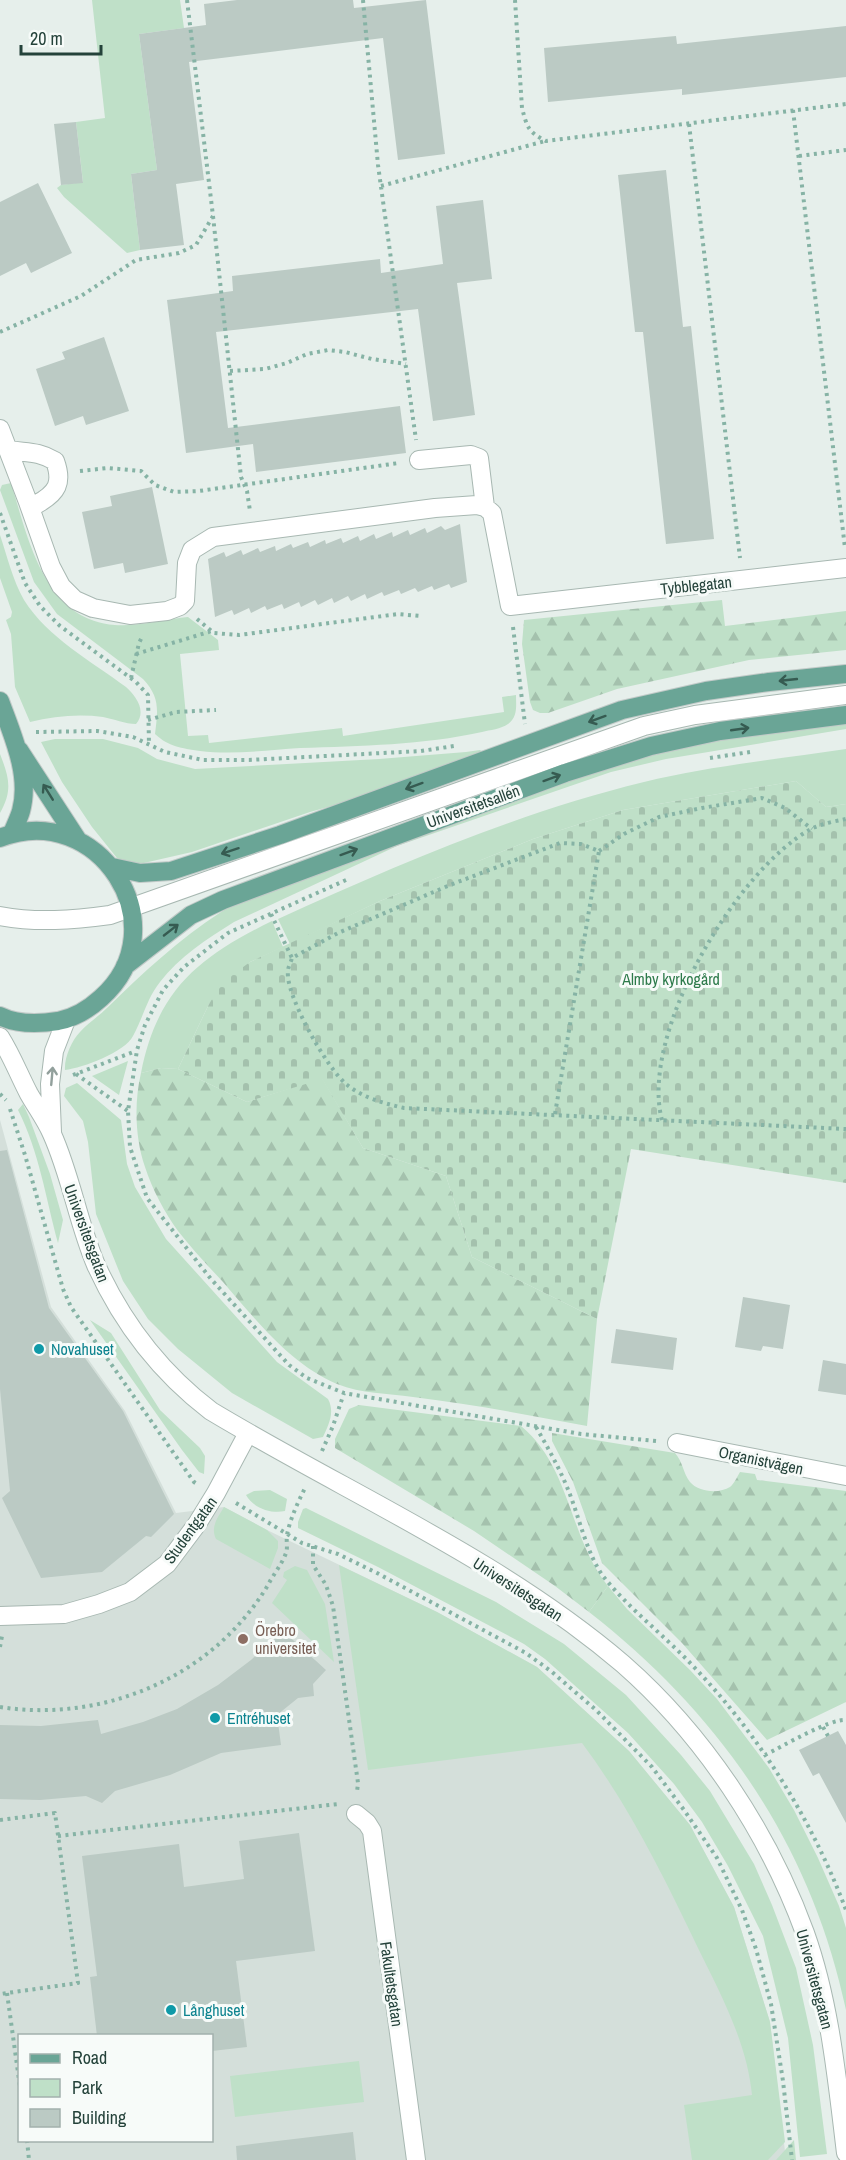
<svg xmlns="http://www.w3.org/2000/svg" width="846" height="2160" font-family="'Archivo Narrow',sans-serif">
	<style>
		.built { fill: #d4dfda; fill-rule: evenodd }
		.green { fill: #bfe0c8 }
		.forest { fill: url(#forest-firs) }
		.cemetery { fill: url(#cemetery-stones) }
		.building { fill: #bbcac4 }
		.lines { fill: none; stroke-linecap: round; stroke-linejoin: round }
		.minor-casing { stroke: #a8b8b2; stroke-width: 20 }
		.major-casing { stroke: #c2cac8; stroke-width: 20 }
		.path { stroke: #86b3a5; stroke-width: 4; stroke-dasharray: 3 4.5; stroke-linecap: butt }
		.minor { stroke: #fff; stroke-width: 18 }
		.major { stroke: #6aa596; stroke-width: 18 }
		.oneway { stroke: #365b51 }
		.oneway2 { stroke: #92a09c }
		.culture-dot { fill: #0f9aa8; stroke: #f7fbf9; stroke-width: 2 }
		.education-dot { fill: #8d6e63; stroke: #f7fbf9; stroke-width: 2 }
		.labels { text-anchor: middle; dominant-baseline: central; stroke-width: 6; stroke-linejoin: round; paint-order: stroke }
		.street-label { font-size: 16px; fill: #24423a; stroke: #f7fbf9 }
		.park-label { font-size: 16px; fill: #2d7a4b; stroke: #f7fbf9 }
		.culture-label { font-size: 16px; fill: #0d838f; stroke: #f7fbf9; text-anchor: start }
		.education-label { font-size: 16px; fill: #785e54; stroke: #f7fbf9; text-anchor: start }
	</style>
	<defs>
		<pattern id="forest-firs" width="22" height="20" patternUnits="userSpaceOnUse" patternTransform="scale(1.5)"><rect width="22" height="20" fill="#bfe0c8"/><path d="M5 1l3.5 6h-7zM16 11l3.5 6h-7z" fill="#a4c1ad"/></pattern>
		<pattern id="cemetery-stones" width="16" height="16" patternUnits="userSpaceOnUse" patternTransform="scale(1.5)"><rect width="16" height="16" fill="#bfe0c8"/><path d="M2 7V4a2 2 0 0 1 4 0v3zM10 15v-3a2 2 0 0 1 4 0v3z" fill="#a4c1ad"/></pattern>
	</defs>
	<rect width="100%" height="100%" fill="#e6efeb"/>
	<!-- built -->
	<path class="built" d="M0 1120 51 1307 125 1411 176 1513 224 1507 267 1530 437 1612 537 1667 629 1751 690 1825 734 1907 770 2022 786 2160H0ZM20 2036H212V2140H20Z"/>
	<!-- green -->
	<path class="green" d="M92 0H180L184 28 139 34 157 170 131 174 140 250 127 253 64 197 57 188 61 185 83 182 76 122 105 118Z
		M11 483C28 538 44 620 115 625 134 627 168 619 188 617L218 640 219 650 180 654 188 736 208 735 209 743 342 728 343 736 504 712 502 697 516 695C516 706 518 717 508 724 501 729 490 730 482 732 423 745 361 746 300 748 268 750 233 755 200 751 181 748 169 747 155 734 158 710 160 697 143 679L57 614 34 582 0 490 2 485Z
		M0 535C7 556 13 581 24 600 48 638 91 661 126 687 136 696 147 711 136 724 125 724 114 719 103 717 79 714 54 716 30 722L15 687 11 634 6 620 11 617 12 612 0 578Z
		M846 721V729L666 759 611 772 397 846 234 922C207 939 179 957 160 982 147 998 143 1018 133 1036 125 1052 83 1068 65 1070 64 1058 72 1040 80 1032 88 1023 99 1016 108 1007 143 973 179 939 221 912 233 904 249 898 262 891L650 751Z
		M55 739H103L138 748 157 759 195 769 379 759 466 752 480 750 484 753 414 783 310 812 192 852 135 865 117 858 92 827 62 782 41 742Z
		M846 749V804L826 807 796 781 623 810 533 839 380 901 290 944 278 919C396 865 517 813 644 782 710 766 779 759 846 749Z
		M0 754C9 777 13 790 0 813Z
		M272 921 283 947 250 962 209 1004 178 1069 161 1068 141 1073C157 990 199 957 272 921Z
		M128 1061 119 1095 92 1076Z
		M77 1083 121 1120 127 1164 135 1187 166 1239 277 1362 328 1399C335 1412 329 1424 323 1437L313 1439 232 1393 178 1349 148 1319 123 1281 96 1214 88 1142 83 1121 64 1096 66 1088Z
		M23 1104 29 1117 50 1174 63 1220 58 1243C46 1199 39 1151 18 1110Z
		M90 1320 111 1333 160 1410 200 1448 205 1456 204 1474 199 1472 182 1450Z
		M270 1490 287 1499 285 1511C271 1514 253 1508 246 1495L254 1491Z
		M224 1507 267 1530 278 1541V1548L270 1569 216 1539C210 1527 218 1517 224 1507Z
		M306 1508 496 1602 564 1644 626 1695 681 1755 710 1791 754 1864 772 1905 796 1968 813 2045 827 2154 800 2157 788 2038 763 1936 728 1866 702 1822 674 1784 628 1733 545 1659 524 1644 378 1567 298 1528V1522L303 1509Z
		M339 1565 437 1612 537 1667 629 1751 690 1825 734 1907 770 2022 785 2142 768 2160H692L684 2105 752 2095C747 2042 720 1993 697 1946 663 1875 629 1806 582 1743L368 1770Z
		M295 1566 307 1570 325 1604 334 1662 272 1603 287 1580 283 1577 284 1572Z
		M608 1586 627 1609 690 1670 717 1699 769 1768 794 1810 818 1858 839 1906 846 1928V2010C811 1845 721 1715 589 1612Z
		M359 2061 364 2102 235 2117 230 2076Z
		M794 2140 796 2160H776Z"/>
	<!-- forest -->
	<path class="forest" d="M722 600 725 626 846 611V650L749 660 617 689 548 713H540L533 710 530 702 522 644 524 620Z
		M161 1068 178 1069 247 1102 322 1078 363 1148 446 1176 472 1257 597 1319 587 1426C529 1415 471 1404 413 1397 387 1393 362 1394 337 1384 290 1364 256 1320 223 1282 208 1266 192 1249 178 1231 165 1213 152 1189 145 1167 135 1139 134 1102 141 1073Z
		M359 1405 521 1426C571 1467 569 1538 608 1586L589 1612 555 1586 474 1531 335 1448V1439L349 1409Z
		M552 1433 675 1453C683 1462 683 1473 690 1482 698 1492 719 1494 730 1487 734 1484 737 1477 740 1472L755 1474 757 1480 846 1491V1702L767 1740 682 1643 602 1563 573 1482 552 1441Z"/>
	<!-- cemetery -->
	<path class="cemetery" d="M796 781 826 807 846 804V1183L631 1149 597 1319 472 1257 446 1176 363 1148 322 1079 247 1102 178 1069 209 1004 224 981 250 962 380 901 533 839 623 810Z"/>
	<!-- building -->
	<path class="building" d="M237 0H353L354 8 426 0 445 154 398 160 383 38 189 62 204 180 176 184 184 245 140 250 131 174 157 170 139 34 206 25 204 4Z
		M846 26V77L682 95V89L548 102 544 48 676 36 677 44Z
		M76 122 83 183 61 185 54 124Z
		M666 170 683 327 691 326 714 539 666 544 643 332H635L618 175Z
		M38 183 72 253 31 273 26 263 0 276V202Z
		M483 200 492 279 457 283 475 415 433 421 418 309 216 332 228 428 400 406 406 453 256 472 253 444 186 453 167 300 233 291 232 276 380 259 381 273 443 264 436 206Z
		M104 337 129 411 86 425 83 416 55 426 36 369 65 359 62 352Z
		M152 487 168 564 125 573 123 563 94 569 82 512 112 506 110 496Z
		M460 524 467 582 451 588 449 584 434 590 432 586 418 592 415 588 401 594 399 590 384 596 382 592 367 599 365 594 351 601 348 596 334 603 332 598 318 605 315 600 301 607 299 602 284 609 282 604 267 610 265 606 251 613 249 608 234 615 232 610 215 617 208 559 224 552 226 557 241 550 243 555 258 548 260 552 275 546 276 551 291 544 293 548 308 542 310 547 325 540 326 544 341 538 343 543 358 536 360 541 374 534 376 539 392 532 393 537 408 530 410 535 425 528 427 533 441 526 445 530Z
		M7 1150 49 1308 123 1411 174 1514 151 1537 146 1536 102 1572 41 1578 2 1498 10 1491 0 1389V1151Z
		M743 1297 790 1305 783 1349 763 1346 761 1351 735 1347Z
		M616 1329 677 1338 673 1370 611 1363Z
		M823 1360 846 1364V1395L818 1391Z
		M282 1630 326 1670 313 1684 314 1696 298 1698 277 1715 281 1745 221 1753 170 1775 115 1791 102 1803 86 1796 40 1800 0 1799V1725L41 1726 98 1720 101 1734 143 1722 177 1709 218 1685 251 1660Z
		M838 1731 846 1745V1823L819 1773 813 1776 799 1750Z
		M299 1833 315 1951 236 1961 247 2047 212 2051V2036H97L90 1977 97 1976 82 1856 179 1844 184 1887 244 1879 239 1841Z
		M353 2132 356 2160H237L236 2146Z"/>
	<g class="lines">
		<defs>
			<path id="minor" d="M0 429 28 502 37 504C57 493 63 483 55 461 38 451 27 453 9 450
				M28 502 51 567 61 586 75 600 93 608 130 615 167 611 180 606 185 601 187 563 192 550 213 537 435 508 477 505 485 507 479 458 471 455 419 460
				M485 507 492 513 510 606 846 568
				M0 916C37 923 73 920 110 915L644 726 695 715 846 695
				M0 1037C12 1056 19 1075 29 1094 37 1108 46 1120 52 1134 71 1176 78 1223 96 1265 122 1322 161 1373 211 1411 349 1494 500 1559 623 1664 704 1735 768 1832 805 1933 830 2003 837 2079 846 2153
				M52 1132 50 1084 54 1051 66 1020
				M677 1443 846 1476
				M0 1616 64 1614 99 1604 130 1592 167 1564 197 1524 216 1493 248 1433
				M356 1814 367 1823 372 1831 416 2160"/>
			<path id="major" d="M0 701C12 734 31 775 21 811 19 818 15 826 12 833
				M19 750 77 839
				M0 838C98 799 181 927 101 998 89 1009 74 1018 58 1021 39 1024 18 1025 0 1016
				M112 867 140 873 171 871 280 835 622 710 706 691 769 682 846 674
				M125 966 191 915 223 900 565 773 651 746 720 731 846 715"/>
		</defs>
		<!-- minor casing -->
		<use href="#minor" class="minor-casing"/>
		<!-- major casing -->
		<use href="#major" class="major-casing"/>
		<!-- path -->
		<path class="path" d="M187 0 213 216 241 477 247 491 250 511
			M363 0 378 165 416 440
			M515 0 522 108C527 127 528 132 546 141L846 104
			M793 110 845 548
			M689 124 740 558
			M799 156 846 150
			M381 186 545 141
			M0 332 81 296 136 260 179 253 196 245 213 216
			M230 371 265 369 287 363 307 354 328 350 345 352 372 359 406 364
			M80 471 108 468 141 471 155 485 174 492 199 491 399 463
			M0 513 25 583 40 606 60 626 136 682 148 695 149 745
			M197 619 214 633 239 635 398 614 420 616
			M513 627 525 724
			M136 654 212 631
			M131 678 139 643 142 637
			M148 720 176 712 216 710
			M36 732 97 731 133 737 165 752 203 760H249L421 751 454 746
			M710 758 750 752
			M599 851 624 834 659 817 702 808 762 798 785 808 812 829
			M346 880 228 933 184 967 163 990 145 1025 137 1050 128 1111 130 1147 147 1198 211 1279 289 1365 307 1378 344 1393 581 1434 656 1441
			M271 914 292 958
			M76 1074 128 1111
			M73 1075 136 1051
			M0 1094 6 1100
			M10 1109 25 1155 63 1289 71 1307 194 1482 197 1484
			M555 1114 599 851 581 844 560 843 450 885 338 933 292 958C291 962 288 967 288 971 285 995 327 1068 346 1084 363 1098 383 1103 404 1108L846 1129
			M662 1120C639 1035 736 870 811 829 821 824 835 821 846 819
			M536 1427C548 1448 560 1469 569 1492 579 1517 587 1554 603 1576 629 1609 664 1635 693 1666 760 1736 812 1820 846 1910
			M322 1451 333 1426 344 1393
			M236 1503 302 1543 338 1554 377 1573 526 1653 552 1672 596 1710 652 1767 684 1810 717 1858 742 1910 756 1949 771 2004 783 2081 792 2160
			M313 1546V1565L326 1585 333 1606 358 1783 357 1792
			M0 1647 2 1636
			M0 1707C104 1723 213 1677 268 1585 273 1575 282 1564 286 1553 288 1548 286 1541 287 1535 290 1519 298 1502 305 1488
			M823 1727 828 1736
			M765 1755C781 1747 831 1718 846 1720
			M0 1820 55 1813 78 1983 0 1994
			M58 1836 338 1804
			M7 1993 20 2087
			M27 2140 29 2160"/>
		<!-- minor -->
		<use href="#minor" class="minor"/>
		<!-- major -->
		<use href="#major" class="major"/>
	</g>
	<!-- one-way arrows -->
	<defs><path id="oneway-shaft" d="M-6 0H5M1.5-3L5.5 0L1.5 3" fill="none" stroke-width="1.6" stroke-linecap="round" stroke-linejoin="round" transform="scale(1.5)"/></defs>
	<g class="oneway">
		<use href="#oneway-shaft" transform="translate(788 680) rotate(174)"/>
		<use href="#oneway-shaft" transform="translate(597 719) rotate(160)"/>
		<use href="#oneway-shaft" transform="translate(740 729) rotate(-8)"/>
		<use href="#oneway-shaft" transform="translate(552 778) rotate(-20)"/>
		<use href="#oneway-shaft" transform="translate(414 786) rotate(160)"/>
		<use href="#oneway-shaft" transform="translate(48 792) rotate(-122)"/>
		<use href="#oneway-shaft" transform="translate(230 851) rotate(162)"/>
		<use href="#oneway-shaft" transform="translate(349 852) rotate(-20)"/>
		<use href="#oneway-shaft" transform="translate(171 930) rotate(-38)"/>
	</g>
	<use class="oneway2" href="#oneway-shaft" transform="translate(52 1076) rotate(-85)"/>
	<!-- markers -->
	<g class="culture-dot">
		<circle cx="39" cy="1349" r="6"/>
		<circle cx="215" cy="1718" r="6"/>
		<circle cx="171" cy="2010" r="6"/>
	</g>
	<circle class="education-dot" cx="243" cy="1639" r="6"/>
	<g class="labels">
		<!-- street labels -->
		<g class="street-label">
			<text transform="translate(696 585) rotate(-6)">Tybblegatan</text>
			<text transform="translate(473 806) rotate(-20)">Universitetsallén</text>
			<text transform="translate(87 1233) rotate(70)">Universitetsgatan</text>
			<text transform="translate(761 1460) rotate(12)">Organistvägen</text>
			<text transform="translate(190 1530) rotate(-54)">Studentgatan</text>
			<text transform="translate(518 1589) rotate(33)">Universitetsgatan</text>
			<text transform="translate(815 1979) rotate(75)">Universitetsgatan</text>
			<text transform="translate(392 1984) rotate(82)">Fakultetsgatan</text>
		</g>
		<!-- park labels -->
		<g class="park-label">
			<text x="671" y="979">Almby kyrkogård</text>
		</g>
		<!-- culture labels -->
		<g class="culture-label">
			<text x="51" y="1349">Novahuset</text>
			<text x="227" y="1718">Entréhuset</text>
			<text x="183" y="2010">Långhuset</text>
		</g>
		<!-- education labels -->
		<g class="education-label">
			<text x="255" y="1630">Örebro<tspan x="255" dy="18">universitet</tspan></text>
		</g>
	</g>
	<!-- legend -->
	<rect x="18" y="2034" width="195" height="108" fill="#f7fbf9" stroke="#a3b1ad" stroke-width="1.5"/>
	<rect x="30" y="2054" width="30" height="9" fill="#6aa596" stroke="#a3b1ad" stroke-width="1.5"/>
	<text x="72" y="2064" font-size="18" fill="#24423a">Road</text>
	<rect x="30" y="2079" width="30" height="18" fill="#bfe0c8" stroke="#a3b1ad" stroke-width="1.5"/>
	<text x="72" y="2094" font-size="18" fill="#24423a">Park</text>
	<rect x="30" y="2109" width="30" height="18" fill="#bbcac4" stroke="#a3b1ad" stroke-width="1.5"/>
	<text x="72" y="2124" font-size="18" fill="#24423a">Building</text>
	<!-- scale -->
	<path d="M21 45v9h80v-9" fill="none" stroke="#24423a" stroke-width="3"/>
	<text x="30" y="45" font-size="18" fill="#24423a" stroke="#f7fbf9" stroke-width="4.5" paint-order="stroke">20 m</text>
</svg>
